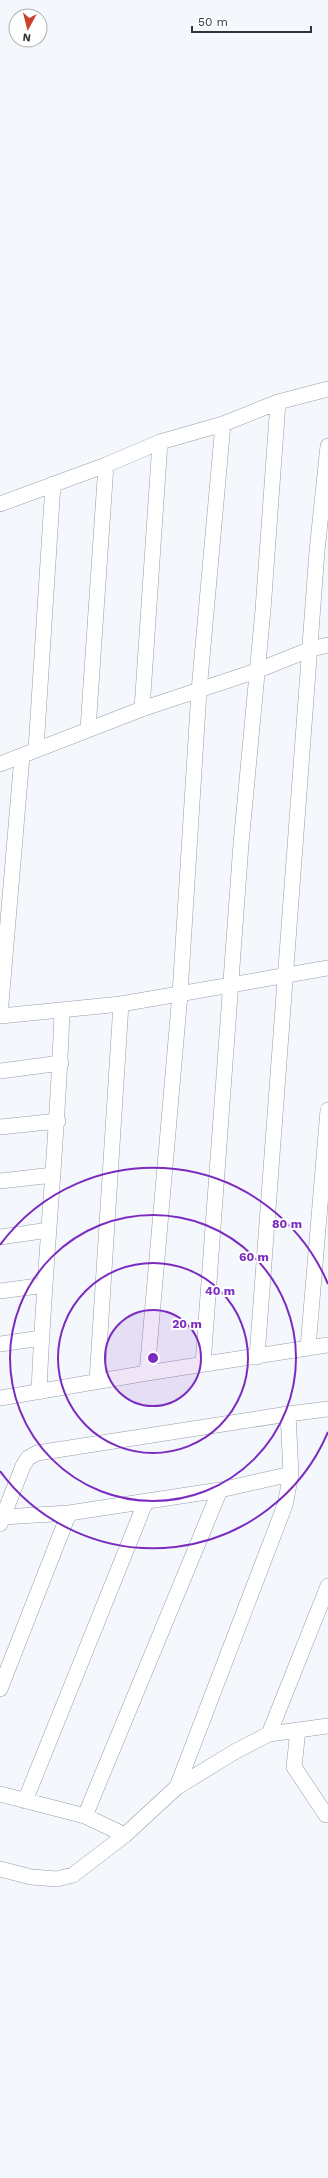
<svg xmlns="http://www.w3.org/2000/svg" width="328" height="2178" font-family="'Work Sans',sans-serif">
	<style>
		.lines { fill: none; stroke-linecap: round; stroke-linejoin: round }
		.minor-casing { stroke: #959ca9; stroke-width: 16 }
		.minor { stroke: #fff; stroke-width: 15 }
		.ring { fill: none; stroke: #7b2cbf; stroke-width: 2 }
		.centre { fill: #7b2cbf; stroke: #fff; stroke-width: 2 }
		.ring-label { font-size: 12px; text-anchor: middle; font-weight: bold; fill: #7b2cbf; stroke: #fff; stroke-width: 4; stroke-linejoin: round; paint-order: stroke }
	</style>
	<rect width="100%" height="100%" fill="#f4f8fd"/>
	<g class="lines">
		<defs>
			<path id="minor" d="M0 504 106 465 160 442 223 424 278 402 328 389
				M142 709 160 442
				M88 729 106 465
				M36 749 53 484
				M0 764 142 709 256 671 311 649 328 645
				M0 1015 22 756
				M0 1016 121 1004 328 968
				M0 1071 61 1063
				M0 1127 58 1121
				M0 1181 53 1175
				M0 1237 49 1230
				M0 1291 45 1285
				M0 1344 41 1338
				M308 1348 328 1110
				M257 1357 317 551 328 446
				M203 1364 241 844 263 610 278 402
				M147 1373 180 994 199 691 223 424
				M97 1381 121 1004
				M39 1392C44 1265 58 1138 62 1011
				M0 1398 147 1373 328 1345
				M3 1517 69 1513 220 1490 291 1474
				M0 1524 23 1466 28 1458 37 1453 288 1414
				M0 1689 69 1513
				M298 1730 294 1767 326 1815
				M269 1734 328 1586
				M177 1787 285 1505 291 1474 288 1414 328 1409
				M0 1794 85 1816 125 1835
				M25 1801 146 1501
				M85 1816 220 1490
				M0 1869 31 1877 57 1879 73 1875 125 1835 177 1787 236 1751 269 1734 328 1726"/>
		</defs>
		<!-- minor casing -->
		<use href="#minor" class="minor-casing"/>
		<!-- minor -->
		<use href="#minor" class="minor"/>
	</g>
	<!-- distance rings -->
	<circle cx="153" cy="1358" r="48" fill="#7b2cbf" fill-opacity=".12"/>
	<g class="ring">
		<circle cx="153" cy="1358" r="48"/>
		<circle cx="153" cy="1358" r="95"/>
		<circle cx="153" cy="1358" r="143"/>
		<path d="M328 1432A190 190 0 0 1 0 1471M0 1245A190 190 0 0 1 328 1284"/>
	</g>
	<circle cx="153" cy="1358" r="6" class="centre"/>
	<g class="ring-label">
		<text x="287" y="1228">80 m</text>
		<text x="254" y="1261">60 m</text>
		<text x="220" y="1295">40 m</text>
		<text x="187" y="1328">20 m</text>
	</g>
	<!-- north arrow -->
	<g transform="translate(28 28) rotate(187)"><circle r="19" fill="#ffffff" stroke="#adafb1"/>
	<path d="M0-3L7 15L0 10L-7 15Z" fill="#cb3f2c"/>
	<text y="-6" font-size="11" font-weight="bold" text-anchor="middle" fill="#32363b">N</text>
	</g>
	<!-- scale -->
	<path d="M192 26v6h119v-6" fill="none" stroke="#32363b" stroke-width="2"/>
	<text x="198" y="26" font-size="12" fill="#32363b" stroke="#ffffff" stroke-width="3" paint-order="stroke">50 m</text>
</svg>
